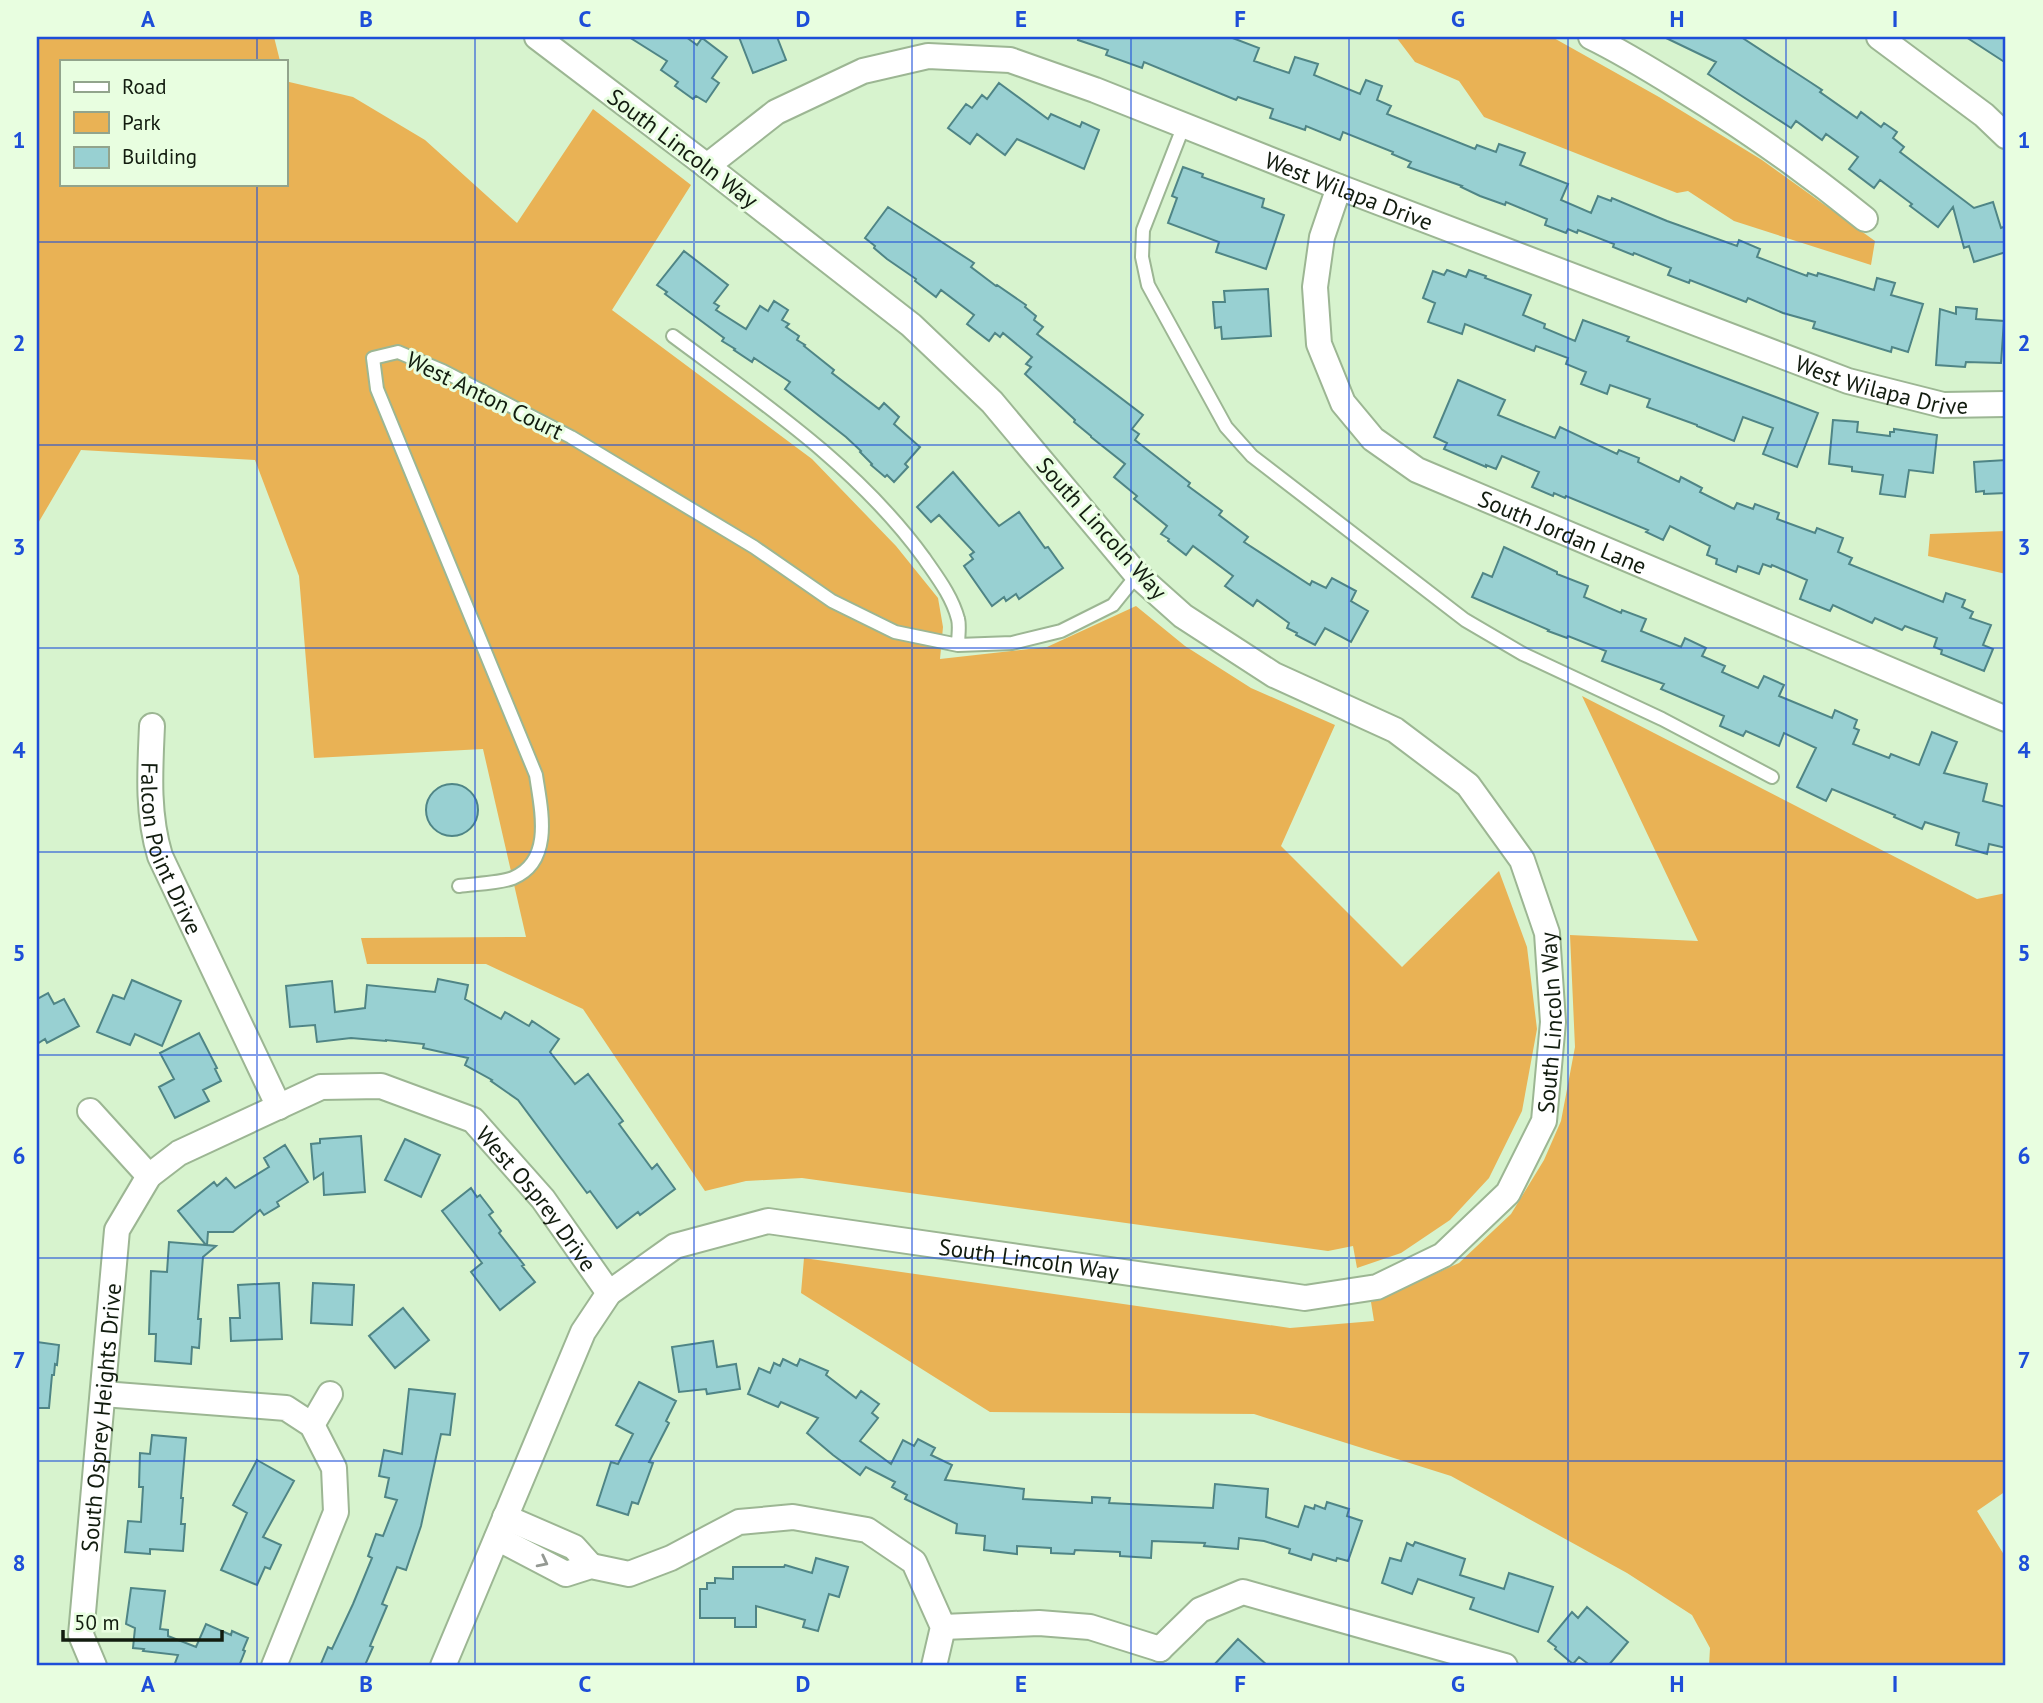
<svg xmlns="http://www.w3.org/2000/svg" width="2043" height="1703" font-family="'PT Sans',sans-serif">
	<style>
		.green { fill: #e9b255 }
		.building { fill: #98d0d2; stroke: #4f8586; stroke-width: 2 }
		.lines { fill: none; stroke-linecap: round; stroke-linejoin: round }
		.lane-casing { stroke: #9cb693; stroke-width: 16 }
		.street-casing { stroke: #9cb693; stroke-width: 28 }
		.lane { stroke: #fff; stroke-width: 12 }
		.street { stroke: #fff; stroke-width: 24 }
		.oneway { stroke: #949993 }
		.grid { fill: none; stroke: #1d4ed8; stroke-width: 2; stroke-opacity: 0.55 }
		.labels { text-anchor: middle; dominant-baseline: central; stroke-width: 6; stroke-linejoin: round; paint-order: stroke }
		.street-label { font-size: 23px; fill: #121c0f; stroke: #e8fee0 }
		.neatline { fill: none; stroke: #1d4ed8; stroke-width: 2.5 }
		.grid-label { font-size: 23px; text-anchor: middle; font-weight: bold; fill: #1d4ed8 }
	</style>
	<rect width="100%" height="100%" fill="#d7f3ce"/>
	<!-- green -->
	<path class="green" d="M37 37H274L280 61H61V184H285V81L353 97 425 140 517 223 593 109 691 185 612 310 812 459 896 546 938 598 943 627 940 659 1047 647 1136 606 1185 646 1251 688 1335 725 1281 846 1402 967 1499 871 1527 947 1537 1029 1522 1111 1489 1178 1450 1220 1401 1253 1357 1268 1353 1246 1328 1251 802 1178 746 1181 705 1191 583 1009 486 964H367L361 938 526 937 483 749 314 758 299 576 255 460 81 450 37 525Z
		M1396 37H1552L1659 97 1762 160 1875 241 1871 265 1734 221 1688 191 1677 193 1484 117 1459 81 1415 62Z
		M2006 531V574L1928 556 1930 534Z
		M1582 696 1977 899 2006 893V1491L1977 1511 2006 1558V1666H1709L1710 1648 1692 1615 1627 1573 1451 1476 1254 1414 990 1412 801 1293 804 1258 1290 1328 1374 1321 1371 1302 1459 1263 1511 1214 1544 1160 1561 1121 1575 1047 1570 935 1698 941Z"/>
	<!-- building -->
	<path class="building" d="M629 37H686L697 45 702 38 727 57 712 78 719 83 706 102 696 96 693 99 675 86 678 82 661 70 667 61Z
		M739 37H777L786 60 753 73Z
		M1079 37H1230L1259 48 1254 61 1289 73 1295 57 1318 64 1314 75 1360 94 1366 80 1382 86 1377 100 1391 106 1387 114 1475 149 1477 145 1496 152 1499 144 1525 153 1520 165 1568 184 1561 200 1591 213 1598 196 1611 201 1612 198 1667 221 1737 246 1739 240 1760 249 1757 257 1807 276 1808 273 1817 276 1818 273 1874 290 1877 278 1895 283 1891 295 1923 304 1908 352 1892 347 1891 352 1813 328 1815 322 1783 313 1748 298 1746 302 1690 280 1689 283 1668 275 1671 268 1634 253 1633 255 1613 247 1614 244 1578 230 1577 233 1568 229 1566 233 1545 225 1547 219 1506 202 1505 205 1480 196 1461 187 1462 186 1408 167 1411 162 1392 154 1393 152 1343 132 1340 140 1306 126 1305 130 1270 118 1273 109 1238 97 1236 100 1144 62 1142 68 1106 55 1108 50 1078 40Z
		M1664 37H1741L1810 82 1822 90 1820 92 1857 118 1861 112 1881 127 1884 123 1897 132 1893 138 1904 147 1900 152 1974 208 1993 202 2001 228 2006 226V252L1974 262 1969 246 1964 248 1953 207 1938 227 1910 206 1912 204 1880 180 1874 188 1849 169 1858 157 1826 134 1822 140 1796 121 1791 128 1708 74 1716 62Z
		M1966 37H2006V63Z
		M999 83 1048 119 1051 114 1080 127 1082 122 1099 130 1084 169 1017 139 1005 155 977 134 970 144 948 128 966 104 972 108 982 95 987 99Z
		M1183 167 1203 174 1202 177 1264 199 1262 207 1284 215 1266 269 1216 252 1219 242 1168 223 1177 198 1172 196Z
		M888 207 974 263 971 267 996 286 997 285 1026 305 1025 307 1036 316 1034 320 1043 327 1037 334 1143 415 1132 429 1139 434 1135 440 1190 483 1188 486 1222 511 1219 515 1248 537 1244 542 1310 585 1312 581 1326 588 1332 578 1356 591 1351 601 1368 611 1351 642 1325 628 1315 645 1296 635 1297 633 1287 628 1289 623 1257 600 1253 606 1225 586 1233 576 1193 546 1186 555 1168 541 1169 539 1161 534 1167 526 1134 499 1137 496 1114 477 1125 464 1091 437V436L1074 422 1075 420 1073 418 1025 374 1031 367 1026 364 1032 357 1003 333 1000 337 995 333 989 341 967 324 974 315 941 290 936 297 915 281 916 279 887 259 874 248 875 246 865 238Z
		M684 251 728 285 714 303 719 306 716 310 746 329 760 306 768 311 774 301 788 310 782 320 789 324 786 327 799 336 797 340 805 345 804 346 834 370 832 373 879 409 884 403 899 417 894 424 920 447 905 464 908 467 894 482 887 475 885 477 871 465 872 464 860 452 861 451 846 437 785 389 790 382 754 358 752 362 734 350 735 349 722 341 724 338 665 294 667 292 657 285Z
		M1447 270 1466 277 1469 270 1486 276 1485 278 1531 295 1523 315 1545 324 1544 328 1575 341 1583 320 1629 337 1627 341 1818 413 1797 467 1763 454 1773 428 1743 417 1734 441 1697 426V425L1647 407 1650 399 1610 385 1607 394 1581 384 1586 372 1566 364 1568 358 1536 346 1534 351 1465 324 1462 334 1428 322 1435 303 1423 298 1433 271 1444 275Z
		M1268 289 1271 336 1222 339 1221 327 1215 328 1213 302H1225L1224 291Z
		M1956 307 1977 309 1976 319 2004 321 2001 363 1966 362 1965 367 1936 365 1940 309 1956 314Z
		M1458 380 1505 400 1498 415 1555 438 1560 427 1617 454 1619 450 1639 458 1638 462 1679 482 1681 477 1702 488 1700 492 1734 509 1737 503 1753 509 1755 504 1779 513 1777 519 1815 533 1817 528 1843 538 1838 552 1852 558 1849 564 1943 602 1946 593 1965 600 1962 607 1973 612 1970 618 1991 625 1983 645 1993 649 1984 671 1941 654 1942 650 1934 647 1937 638 1905 626 1902 630 1875 618 1872 623 1833 605 1830 611 1800 599 1807 580 1772 565 1771 567 1763 564 1759 574 1738 566 1736 572 1716 564 1717 559 1707 555 1710 546 1670 526 1663 540 1646 532 1648 530 1566 496 1565 498 1554 493 1553 496 1532 487 1539 472 1502 456 1496 469 1486 465V467L1444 449 1447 443 1434 437Z
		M1833 420 1858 422 1857 432 1890 436V432H1894V429L1937 435 1933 473 1909 470 1905 497 1880 494 1883 475 1852 471V467L1829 464Z
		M2006 460V493L1984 494V491L1976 492 1974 462Z
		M953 472 999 526 1019 512 1045 548 1048 547 1063 568 1019 599 1016 594 1006 601 1004 597 992 606 964 566 973 559 970 555 974 552 939 515 931 522 917 507Z
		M1504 547 1557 572V574L1588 586 1584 597 1621 613 1622 610 1646 619 1641 631 1681 647 1685 638 1706 648 1702 656 1725 666 1722 672 1758 688 1764 676 1784 685 1779 696 1832 718 1835 710 1857 720 1854 728 1859 730 1853 744 1889 758 1891 754 1919 765 1932 732 1957 742 1944 773 1987 784 1983 801 2006 807V848L1989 844 1987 854 1956 845 1959 833 1925 822 1922 829 1894 817 1895 815 1832 789 1826 801 1797 787 1816 748 1784 733 1779 746 1746 731 1743 736 1720 726 1724 716 1661 689 1664 684 1602 661 1606 651 1568 636 1567 638 1548 631 1549 630 1472 597 1483 573 1492 577Z
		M426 810a26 26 0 1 1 52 0a26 26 0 1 1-52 0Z
		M438 979 468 985 465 999 501 1019 505 1012 529 1026 532 1021 559 1039 550 1052 575 1084 588 1074 623 1121 619 1124 652 1169 657 1164 675 1189 640 1215 638 1212 617 1228 590 1191 587 1193 518 1100 491 1081 492 1080 465 1065 468 1058 423 1048 424 1044 386 1040V1041L351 1038 317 1042 315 1025 290 1027 286 986 332 981 335 1012 365 1008 367 985 435 992Z
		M132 980 181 1001 162 1046 135 1034 130 1045 97 1032 113 995 124 999Z
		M48 993 54 1004 64 999 79 1026 47 1043 45 1039 37 1044V999Z
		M199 1033 217 1068 215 1069 221 1081 203 1090 209 1101 175 1118 159 1087 174 1079 160 1053Z
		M361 1136 365 1192 324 1195 323 1173 314 1179 311 1144 320 1143V1139Z
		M405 1139 440 1155 421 1197 385 1180Z
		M285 1145 308 1182 277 1202 279 1206 264 1215 260 1210 233 1232H208L207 1245 216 1246 203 1257 198 1319H201L199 1348 192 1347 191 1364 155 1361 156 1334H149L151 1271 167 1272 169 1242 206 1245 178 1211 214 1182 217 1186 226 1178 235 1188 269 1167 264 1158Z
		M471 1188 477 1197 480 1195 493 1212 489 1215 501 1231 499 1233 524 1265 522 1266 535 1282 500 1310 471 1272 482 1263 442 1211Z
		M279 1283 282 1339 231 1341 230 1318H240L238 1285Z
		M313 1283 354 1285 352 1325 311 1323Z
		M403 1308 429 1340 395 1368 369 1336Z
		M713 1341 717 1367 736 1364 740 1389 707 1394 706 1389 679 1392 672 1347Z
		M37 1342 59 1345 57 1365 55 1364 54 1375H52L49 1408H37Z
		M783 1359 797 1366 800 1359 828 1371 826 1375 856 1398 861 1391 879 1404 872 1413 878 1418 860 1441 891 1464 903 1440 914 1446 918 1439 935 1448 931 1455 952 1465 945 1480 1024 1489 1023 1499 1092 1503V1497L1110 1498 1109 1503 1213 1508 1215 1484 1268 1489 1266 1517 1298 1527 1305 1506 1314 1509 1315 1505 1325 1509 1327 1502 1349 1509 1347 1516 1362 1521 1348 1561 1337 1558 1336 1561 1313 1554 1311 1560 1289 1553 1290 1549 1264 1541 1239 1538 1238 1549 1204 1546 1205 1543 1152 1541 1151 1558 1120 1556V1552L1075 1550 1074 1554 1051 1553V1548L1017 1546V1554L984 1550 985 1536 956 1533 957 1524 905 1499 907 1495 892 1487 895 1482 866 1467 860 1475 833 1455 807 1433 818 1418 781 1402 778 1407 748 1394 759 1368 770 1373 774 1363 780 1366Z
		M639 1382 676 1401 666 1421 669 1423 649 1462 653 1463 638 1504 632 1502 628 1515 597 1505 611 1462 618 1464 633 1434 616 1425Z
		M409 1389 455 1394 450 1435 441 1434 421 1526 406 1570 397 1567 382 1604 387 1606 370 1646 373 1647 365 1665 369 1666H320L328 1647 332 1649 353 1604 372 1558 368 1556 376 1534 383 1536 397 1500 385 1497 389 1478 379 1476 384 1450 402 1454Z
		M152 1435 186 1438 181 1498H183L181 1524H185L183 1551 150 1549V1554L125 1552 128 1521 141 1522 143 1487H139L140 1453 150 1454Z
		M257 1460 294 1481 263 1537 281 1545 270 1569 265 1567 257 1585 221 1570 247 1513 233 1505Z
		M1415 1542 1465 1559 1460 1575 1504 1589 1509 1573 1553 1587 1538 1632 1470 1609 1474 1598 1418 1579 1412 1594 1382 1583 1390 1558 1401 1561 1407 1543 1413 1546Z
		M816 1558 848 1567 839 1597 829 1594 818 1631 803 1627 805 1620 756 1606V1627H735V1618H700V1589H707V1583H715V1578L733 1579V1567H784L785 1565 812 1573Z
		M131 1588 165 1591 160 1629 168 1630V1636L196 1647 206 1624 231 1635 232 1631 248 1638 243 1650 245 1651 239 1666H174L178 1655 143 1651 144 1649 133 1648 135 1628 126 1624Z
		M1587 1607 1628 1642 1608 1666H1591L1579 1657 1573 1664 1555 1649 1556 1647 1548 1641 1572 1612 1578 1618Z
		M1238 1639 1268 1666H1213Z"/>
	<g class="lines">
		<defs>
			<path id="lane" d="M1184 125 1143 230 1142 257 1148 285 1226 427 1252 456 1465 620 1523 654 1662 719 1772 777
				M673 336C763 403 858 467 924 558 937 577 952 596 958 619 960 626 958 637 958 645
				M459 886C473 884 501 883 513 878 554 861 541 809 536 775L377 389 373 358 398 352 443 371 571 437 754 547 832 601 895 632 958 645 1012 643 1061 631 1113 605 1137 575"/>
			<g id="street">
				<path d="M1591 37C1622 52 1651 70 1680 88 1745 128 1806 171 1865 219"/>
				<path d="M1879 37 1984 115 2006 136"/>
				<path id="s1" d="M707 166 776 112 863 71 928 56 1010 60 1095 90 1339 187 1848 381 1943 405 2006 404"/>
				<path id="s2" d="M1339 187 1322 237 1315 287 1319 344 1343 403 1373 439 1417 470 2006 719"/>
				<path id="s3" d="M152 726C150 770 147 813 160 856L279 1107"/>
				<path d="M90 1111 149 1176"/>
				<path d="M103 1394 286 1408 312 1425 334 1468 336 1512 274 1666"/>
				<path d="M312 1425 330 1394"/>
				<path d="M505 1517 574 1547 591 1566"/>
				<path d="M497 1538 566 1574 591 1566 629 1574 671 1558 739 1522 793 1517 867 1530 914 1562 943 1627 934 1666"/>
				<path d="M943 1627 1039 1623 1090 1627 1160 1649"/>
				<path d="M1160 1649 1200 1610 1243 1592 1505 1666"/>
				<path id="s4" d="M94 1666 81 1635 117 1230 149 1176 179 1153 321 1087 381 1086 473 1120 543 1199 609 1293"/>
				<path id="s5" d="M443 1666 583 1332 609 1293 675 1246 768 1221 1305 1298 1377 1287 1443 1255 1508 1193 1544 1121 1553 1022 1547 933 1522 860 1468 785 1395 730 1274 675 1183 616 1137 575 992 402 911 325 707 166 537 37"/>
			</g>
		</defs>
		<!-- lane casing -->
		<use href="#lane" class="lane-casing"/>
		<!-- street casing -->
		<use href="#street" class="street-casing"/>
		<!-- lane -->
		<use href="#lane" class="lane"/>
		<!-- street -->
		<use href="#street" class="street"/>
	</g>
	<!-- one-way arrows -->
	<defs><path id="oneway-chevron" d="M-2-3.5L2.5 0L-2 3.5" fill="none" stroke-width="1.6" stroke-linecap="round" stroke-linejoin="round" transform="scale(1.75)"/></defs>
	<use class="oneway" href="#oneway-chevron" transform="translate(543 1562) rotate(27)"/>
	<!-- grid -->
	<path class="grid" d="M257 37V61M475 37V1666M694 37V1666M912 37V1666M1131 37V1666M1349 37V1666M1568 37V1666M1786 37V1666M257 184V1666M37 242H2006M37 445H2006M37 648H2006M37 852H2006M37 1055H2006M37 1258H2006M37 1461H2006"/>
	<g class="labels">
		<!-- street labels -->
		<g class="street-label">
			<text transform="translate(683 148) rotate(37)">South Lincoln Way</text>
			<text stroke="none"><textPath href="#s1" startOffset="696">West Wilapa Drive</textPath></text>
			<text stroke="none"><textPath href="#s1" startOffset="1264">West Wilapa Drive</textPath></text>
			<text transform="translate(485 395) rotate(26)">West Anton Court</text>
			<text transform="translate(1102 528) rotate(48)">South Lincoln Way</text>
			<text stroke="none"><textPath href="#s2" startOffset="483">South Jordan Lane</textPath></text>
			<text stroke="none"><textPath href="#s3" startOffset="126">Falcon Point Drive</textPath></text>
			<text stroke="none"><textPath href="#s5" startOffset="1544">South Lincoln Way</textPath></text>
			<text stroke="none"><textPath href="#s4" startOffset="957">West Osprey Drive</textPath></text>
			<text stroke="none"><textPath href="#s5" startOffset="850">South Lincoln Way</textPath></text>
			<text stroke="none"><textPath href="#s4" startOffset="252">South Osprey Heights Drive</textPath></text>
		</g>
	</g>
	<!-- border -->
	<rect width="2043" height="1703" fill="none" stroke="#e8fee0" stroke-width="77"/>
	<!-- legend -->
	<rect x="60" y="60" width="228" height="126" fill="#e8fee0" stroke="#92a48c" stroke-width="2"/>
	<rect x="74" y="82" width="35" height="10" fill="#ffffff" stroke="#92a48c" stroke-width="2"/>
	<text x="122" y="94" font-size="21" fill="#121c0f">Road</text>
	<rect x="74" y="112" width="35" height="21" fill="#e9b255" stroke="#92a48c" stroke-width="2"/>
	<text x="122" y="130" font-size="21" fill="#121c0f">Park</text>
	<rect x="74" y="147" width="35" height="21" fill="#98d0d2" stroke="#92a48c" stroke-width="2"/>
	<text x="122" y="164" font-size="21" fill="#121c0f">Building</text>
	<!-- scale -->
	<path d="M63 1630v10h159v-10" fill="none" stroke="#121c0f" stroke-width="3.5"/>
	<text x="74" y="1630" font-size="21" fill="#121c0f" stroke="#e8fee0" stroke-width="5" paint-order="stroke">50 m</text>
	<rect x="38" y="38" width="1966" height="1626" class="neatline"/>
	<g class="grid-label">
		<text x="148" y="27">A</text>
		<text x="366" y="27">B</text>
		<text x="585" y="27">C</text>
		<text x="803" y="27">D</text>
		<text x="1021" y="27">E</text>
		<text x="1240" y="27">F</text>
		<text x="1458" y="27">G</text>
		<text x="1677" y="27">H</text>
		<text x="1895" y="27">I</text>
		<text x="19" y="148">1</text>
		<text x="2024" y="148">1</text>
		<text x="19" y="351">2</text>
		<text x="2024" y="351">2</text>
		<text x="19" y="555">3</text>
		<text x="2024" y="555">3</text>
		<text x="19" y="758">4</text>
		<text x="2024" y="758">4</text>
		<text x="19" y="961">5</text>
		<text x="2024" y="961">5</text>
		<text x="19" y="1164">6</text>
		<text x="2024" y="1164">6</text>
		<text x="19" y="1368">7</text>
		<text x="2024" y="1368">7</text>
		<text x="19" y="1571">8</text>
		<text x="2024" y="1571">8</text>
		<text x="148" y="1692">A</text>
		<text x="366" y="1692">B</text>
		<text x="585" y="1692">C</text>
		<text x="803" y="1692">D</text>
		<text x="1021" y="1692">E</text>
		<text x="1240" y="1692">F</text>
		<text x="1458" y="1692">G</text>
		<text x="1677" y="1692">H</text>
		<text x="1895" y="1692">I</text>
	</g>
</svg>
